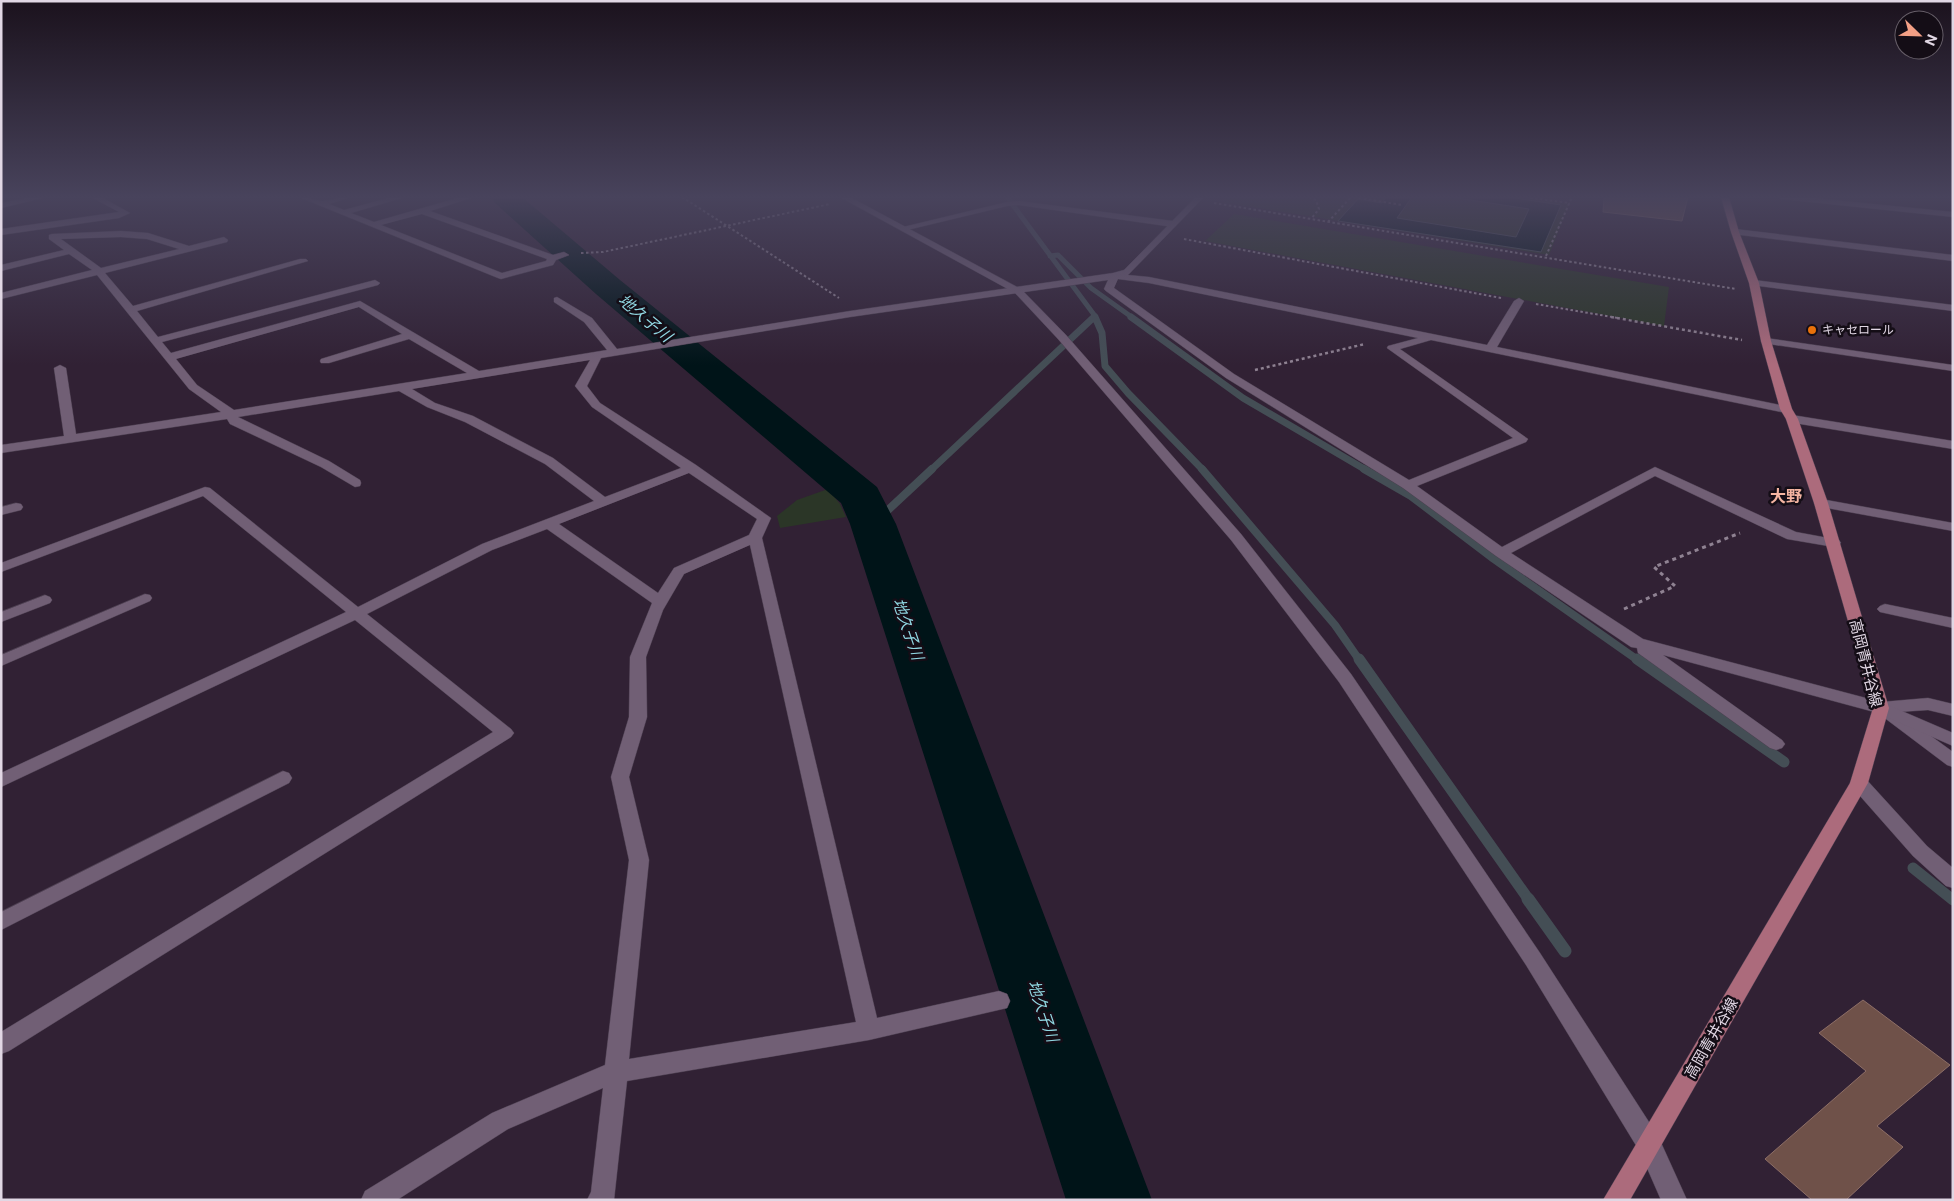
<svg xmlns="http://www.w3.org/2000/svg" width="1954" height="1201" font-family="'Public Sans','Noto Sans JP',sans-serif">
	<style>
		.green { fill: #2b3627 }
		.water { fill: #001418; stroke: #444e55 }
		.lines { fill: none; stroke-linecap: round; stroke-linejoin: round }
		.stream-far4 { stroke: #444e55; stroke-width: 5 }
		.stream-far3 { stroke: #444e55; stroke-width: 7 }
		.stream-far2 { stroke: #444e55; stroke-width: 8 }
		.stream-far1 { stroke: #444e55; stroke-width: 11 }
		.stream { stroke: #444e55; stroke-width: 13 }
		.river { fill: #001418; fill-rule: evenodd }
		.building { fill: #6f5149; stroke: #8e6f67 }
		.service-casing { stroke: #4c3f50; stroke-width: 1 }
		.minor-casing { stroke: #4c3f50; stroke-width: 1 }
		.tertiary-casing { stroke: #4c3f50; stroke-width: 1 }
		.primary-casing { stroke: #4c3f50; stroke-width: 1 }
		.path-far2 { stroke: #8f8292; stroke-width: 2; stroke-dasharray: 2.5 2.5; stroke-linecap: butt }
		.path-far1 { stroke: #8f8292; stroke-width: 2.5; stroke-dasharray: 3 3; stroke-linecap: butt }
		.path { stroke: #8f8292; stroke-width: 3; stroke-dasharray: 4 4; stroke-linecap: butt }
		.service { fill: #715f75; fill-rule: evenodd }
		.minor { fill: #715f75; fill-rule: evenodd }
		.tertiary { fill: #715f75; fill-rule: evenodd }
		.primary { fill: #ac6b7c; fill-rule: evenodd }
		.food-dot { fill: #e8710a; stroke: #140d16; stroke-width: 2 }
		.labels { text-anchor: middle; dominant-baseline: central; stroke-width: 5; stroke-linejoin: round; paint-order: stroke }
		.far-poi-label { font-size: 12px; fill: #e1d7e4; stroke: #140d16; text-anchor: start }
		.street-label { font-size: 15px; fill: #e1d7e4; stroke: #140d16 }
		.water-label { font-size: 16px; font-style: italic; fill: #91d8e3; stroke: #140d16 }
		.neighbourhood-label { font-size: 16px; font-weight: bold; fill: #f5b5a2; stroke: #140d16 }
	</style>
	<rect width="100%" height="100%" fill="#312134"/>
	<!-- green -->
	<path class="green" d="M1228 197H1522L1569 204 1549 255 1223 202Z
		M1234 214 1669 287 1664 326 1205 241Z
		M828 489 840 504 846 517 780 528 777 516 797 500Z"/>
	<!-- water -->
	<path class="water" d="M1386 197H1412L1397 218 1516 237 1529 209 1451 197H1509L1561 205 1541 252 1338 221 1358 199 1382 203Z"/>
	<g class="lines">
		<!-- stream-far4 -->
		<path class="stream-far4" d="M1007 197 1095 316 1093 318
			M1050 256 1058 255 1091 288 1133 318
			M1095 316 1096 318"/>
		<!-- stream-far3 -->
		<path class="stream-far3" d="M1095 317 1102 333 1105 366 1128 393 1203 470
			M1131 317 1243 398 1366 470
			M931 470 1094 317"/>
		<!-- stream-far2 -->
		<path class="stream-far2" d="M1202 469 1335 625 1360 661
			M1364 469 1411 496 1494 559 1639 661
			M873 524 932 469"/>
		<!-- stream-far1 -->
		<path class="stream-far1" d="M1359 659 1529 900
			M1637 659 1784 762
			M1913 868 1953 900"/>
		<!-- stream -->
		<path class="stream" d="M1528 899 1565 951"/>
		<!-- river -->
		<path class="river" d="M491 197H522L620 280 877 487 896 524 1152 1200H1066L850 524 841 503 596 294 495 203Z"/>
	</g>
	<!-- building -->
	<path class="building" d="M1604 197H1688L1682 221 1603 212Z
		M1863 1000 1950 1065 1877 1126 1903 1147 1846 1200H1812L1765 1159 1866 1071 1819 1033Z"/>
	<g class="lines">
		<defs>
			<path id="service" d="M1019 201 1173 221 1177 224 1173 227 1019 205 1007 206 903 231 899 228 1007 202Z"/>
			<path id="minor" d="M32 197H47L1 208V203Z
				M91 197H101L130 213 119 218 1 235V229L119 212Z
				M299 197C308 197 317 201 323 201 332 200 341 197 351 197L329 204 344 210 392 197H405L351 213 374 222 461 197H474L430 211 553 255 564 252 569 255 556 260 553 265 501 279 498 278ZM422 214 547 259 546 261 502 273 381 225Z
				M1196 197H1204L1128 275 1149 277 1487 345 1514 301 1519 298 1524 301 1497 347 1790 407 1792 409 1790 411 1786 413 1431 340 1400 349 1528 439 1526 442 1417 486 1502 547 1655 467 1796 532 1839 540 1841 543 1834 547 1787 539 1655 476 1511 553 1643 639 1881 702 1928 698 1953 704V716L1928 710 1898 712 1953 752V767L1947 765 1878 713 1663 655 1782 740 1785 744 1782 748 1776 750 1770 748 1638 653 1637 648 1631 647 1496 556 1403 488 1226 378 1106 291 1104 289 1108 280 850 317 601 358 587 386 600 403 696 465 771 518 762 538 877 1018 999 991 1007 994 1010 1001 1007 1008 869 1040 627 1081 614 1200H587L591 1192 603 1088 508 1129 397 1200H361L365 1191 492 1113 605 1065 629 860 611 777 629 717 630 657 652 603 547 529 492 550 367 614 511 729 514 733 511 737 9 1051 1 1054V1032L493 732 355 620 1 787V773L346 612 203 496 1 572V563L205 487 210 488 358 607 482 544 594 501 545 464 465 422 427 407 399 391 238 417 329 461 360 480 361 483 360 486 355 487 321 467 230 424 227 419 1 453V445L64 436 54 368 60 365 66 368 76 434 221 412 189 389 97 275 1 299V293L92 270 69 254 1 271V265L64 250 49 239V235L52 234 121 231 148 233 189 246 224 237 228 240 227 242 105 273 133 306 300 259H306L308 261 137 311 158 337 375 280 380 283 378 285 162 342 171 353 360 301 479 371 607 350 584 322 554 302V298L557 297 592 318 617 349 850 311 1113 273 1124 270ZM121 237 147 239 179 249 101 268 61 239ZM1118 279 1149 283 1418 338 1388 346 1387 348 1513 438 1409 480 1234 374 1114 288ZM359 307 402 334 321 359 320 361 321 363H329L409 339 467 373 234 410 197 385 176 359ZM590 360 575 386 592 407 681 468 605 497 553 458 473 416 435 403 412 389ZM689 473 757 519 749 535 674 568 658 593 559 524ZM750 545 856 1022 629 1059 649 860 629 777 647 717 646 657 663 610 684 574Z
				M1777 197H1804L1953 212V217L1781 199Z
				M1735 229 1953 255V261L1732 234V230Z
				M1754 280 1953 305V311L1751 285V281Z
				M1766 338 1953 365V371L1762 343 1761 341 1762 339Z
				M1792 415 1953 441V449L1788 422 1786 419 1788 416Z
				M1821 499 1953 523V531L1816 506 1814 503 1816 500Z
				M16 503 21 504 23 507 21 510 1 515V507Z
				M145 594 150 595 152 598 150 601 1 666V655Z
				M45 595 50 597 52 600 50 603 1 622V612Z
				M1885 604 1953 618V628L1880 612 1877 609 1880 606Z
				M283 771 289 773 292 778 289 783 1 930V912Z
				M1859 776 1865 778 1927 846 1953 868V888L1946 886 1913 856 1853 788 1850 783 1853 778Z"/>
			<path id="tertiary" d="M840 197H850L1021 289 1066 335 1241 534 1351 674 1540 953 1658 1136 1687 1200H1661L1640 1152 1526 965 1339 682 1231 540 1058 339 1015 293Z
				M1881 702 1953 733V746L1875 712 1873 708 1875 704Z"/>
			<path id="primary" d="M1721 197H1729L1739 232 1759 283 1771 341 1792 409 1798 419 1828 503 1889 708 1868 783 1630 1200H1603L1850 783 1873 708 1814 503 1786 419 1780 409 1761 341 1749 283 1731 232Z"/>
		</defs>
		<!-- service casing -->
		<use href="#service" class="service-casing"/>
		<!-- minor casing -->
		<use href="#minor" class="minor-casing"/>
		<!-- tertiary casing -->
		<use href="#tertiary" class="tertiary-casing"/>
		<!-- primary casing -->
		<use href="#primary" class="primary-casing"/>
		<!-- path-far2 -->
		<path class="path-far2" d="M682 197 839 298
			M1309 197 1316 200 1319 209 1311 219
			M1354 197 1402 205
			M1525 197 1570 203
			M1214 203 1736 289
			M1328 222 1351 197
			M1184 239 1501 298
			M581 253 603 252 830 204
			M1546 256 1572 197
			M1536 304 1618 318"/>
		<!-- path-far1 -->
		<path class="path-far1" d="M1611 317 1742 340
			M1255 370 1365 344"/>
		<!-- path -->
		<path class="path" d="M1624 609 1675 586 1654 567 1740 533"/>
		<!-- service -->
		<use href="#service" class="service"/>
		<!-- minor -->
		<use href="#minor" class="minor"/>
		<!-- tertiary -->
		<use href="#tertiary" class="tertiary"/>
		<!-- primary -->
		<use href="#primary" class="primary"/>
	</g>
	<!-- sky -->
	<linearGradient id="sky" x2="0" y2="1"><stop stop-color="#1b121d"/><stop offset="0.54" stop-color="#48435c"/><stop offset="1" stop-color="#48435c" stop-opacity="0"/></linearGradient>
	<rect width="1954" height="365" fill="url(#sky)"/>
	<!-- markers -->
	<circle class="food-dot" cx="1812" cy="330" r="5"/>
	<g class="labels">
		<!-- far-poi labels -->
		<g class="far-poi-label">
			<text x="1822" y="330">キャセロール</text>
		</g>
		<!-- street labels -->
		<g class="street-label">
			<text transform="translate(1866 663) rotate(76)">高岡青井谷線</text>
			<text transform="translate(1711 1038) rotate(-60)">高岡青井谷線</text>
		</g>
		<!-- water labels -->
		<g class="water-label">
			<text transform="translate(645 318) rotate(40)">地久子川</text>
			<text transform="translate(908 629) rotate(71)">地久子川</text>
			<text transform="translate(1043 1011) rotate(71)">地久子川</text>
		</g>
		<!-- neighbourhood labels -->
		<g class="neighbourhood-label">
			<text x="1786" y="496">大野</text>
		</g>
	</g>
	<!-- border -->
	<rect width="1954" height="1201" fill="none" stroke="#e1d7e4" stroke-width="5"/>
	<!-- north arrow -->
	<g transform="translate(1919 35) rotate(113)"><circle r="24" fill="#140d16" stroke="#665e68"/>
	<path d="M0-4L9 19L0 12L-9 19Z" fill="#f39f85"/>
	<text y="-8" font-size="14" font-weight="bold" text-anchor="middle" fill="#e1d7e4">N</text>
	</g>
</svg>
